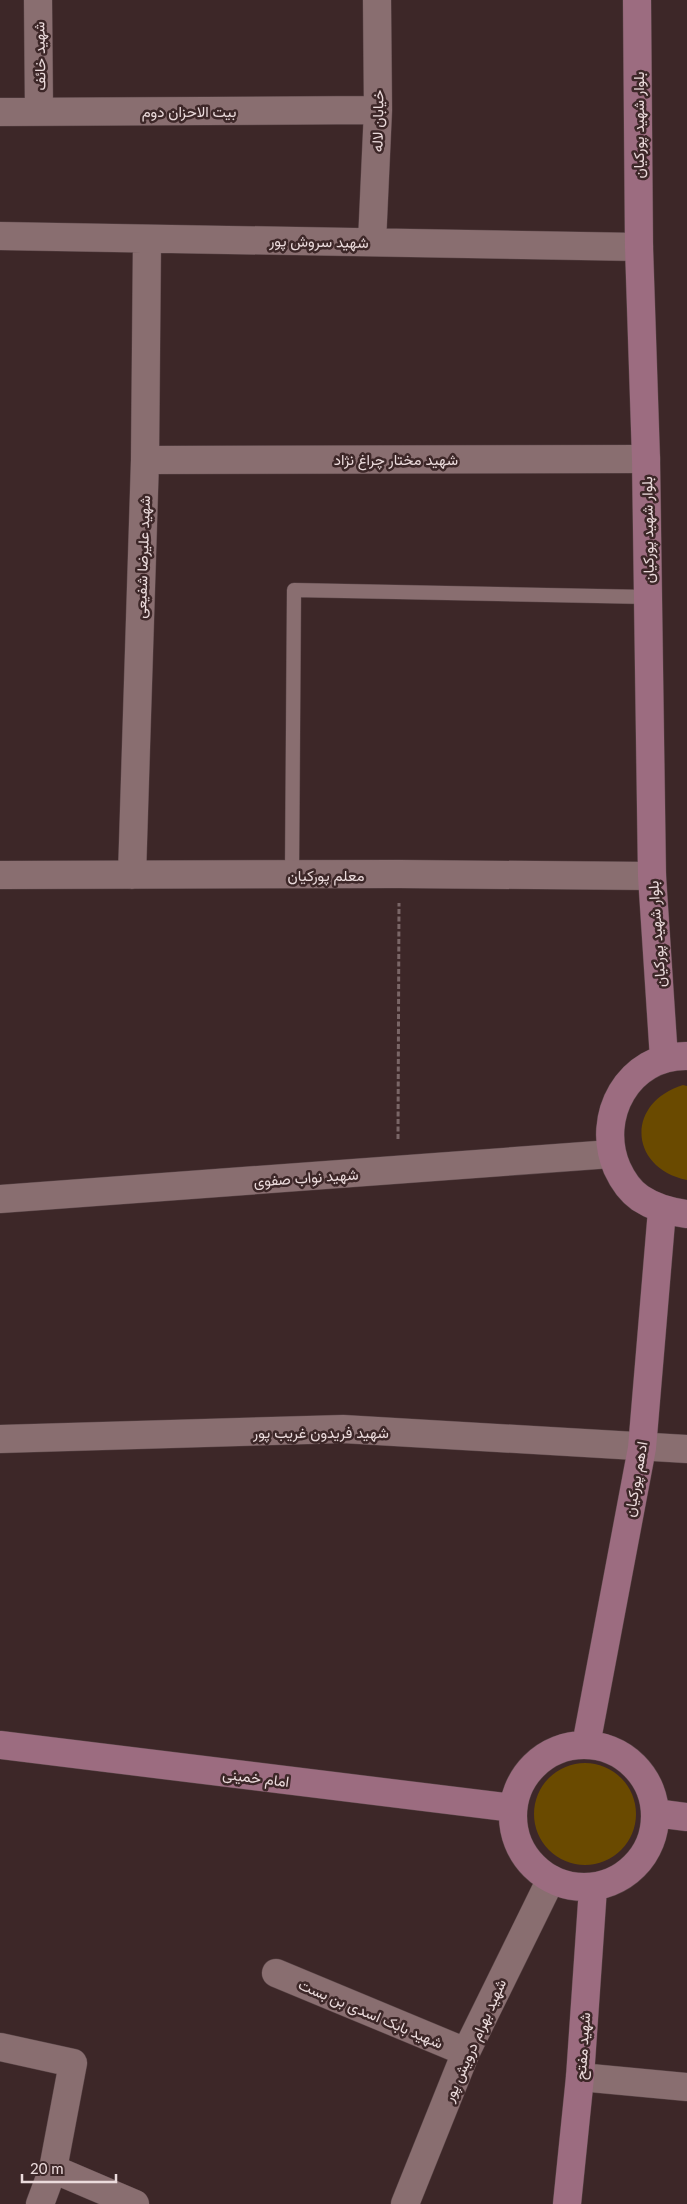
<svg xmlns="http://www.w3.org/2000/svg" width="687" height="2204" font-family="Lato,Vazirmatn,sans-serif">
	<style>
		.green { fill: #6a4a00 }
		.lines { fill: none; stroke-linecap: round; stroke-linejoin: round }
		.service-casing { stroke: #584446; stroke-width: 15 }
		.minor-casing { stroke: #584446; stroke-width: 29 }
		.tertiary-casing { stroke: #584446; stroke-width: 29 }
		.secondary-casing { stroke: #584446; stroke-width: 29 }
		.path { stroke: #7a6667; stroke-width: 3; stroke-dasharray: 5 2.5; stroke-linecap: butt }
		.service { stroke: #896e70; stroke-width: 14 }
		.minor { stroke: #896e70; stroke-width: 28 }
		.tertiary { stroke: #896e70; stroke-width: 28 }
		.secondary { stroke: #9c6c80; stroke-width: 28 }
		.labels { text-anchor: middle; dominant-baseline: central; stroke-width: 5; stroke-linejoin: round; paint-order: stroke }
		.street-label { font-size: 15px; fill: #ebdbdc; stroke: #3d2728 }
	</style>
	<rect width="100%" height="100%" fill="#3d2728"/>
	<!-- green -->
	<path class="green" d="M683 1085 687 1086V1180C629 1168 625 1103 683 1085Z
		M534 1814a51 51 0 1 1 102 0a51 51 0 1 1-102 0Z"/>
	<g class="lines">
		<defs>
			<path id="service" d="M292 875 294 590 648 597"/>
			<path id="minor" d="M38 0 39 111
				M0 112 378 110
				M0 236 639 247
				M372 242 378 110 377 0
				M145 460 646 459
				M0 875 399 874 652 876
				M132 875 145 460 147 239
				M0 1439 343 1429 687 1449
				M276 1973 466 2052
				M0 2047 73 2063 53 2169 135 2204
				M580 2077 687 2087
				M40 2204 53 2169
				M405 2204 466 2052 551 1879"/>
			<path id="tertiary" d="M0 1199 611 1154"/>
			<path id="secondary" d="M637 0 639 247 646 459 652 876 664 1059
				M687 1056C628 1055 595 1117 617 1168 622 1179 630 1191 640 1198 655 1208 670 1212 687 1214
				M513 1816a71 71 0 1 1 142 0a71 71 0 1 1-142 0Z
				M0 1745 513 1808
				M586 1745 642 1448 662 1210
				M655 1813 687 1817
				M567 2204 580 2077 593 1888"/>
		</defs>
		<!-- service casing -->
		<use href="#service" class="service-casing"/>
		<!-- minor casing -->
		<use href="#minor" class="minor-casing"/>
		<!-- tertiary casing -->
		<use href="#tertiary" class="tertiary-casing"/>
		<!-- secondary casing -->
		<use href="#secondary" class="secondary-casing"/>
		<!-- path -->
		<path class="path" d="M398 1139 399 903"/>
		<!-- service -->
		<use href="#service" class="service"/>
		<!-- minor -->
		<use href="#minor" class="minor"/>
		<!-- tertiary -->
		<use href="#tertiary" class="tertiary"/>
		<!-- secondary -->
		<use href="#secondary" class="secondary"/>
	</g>
	<g class="labels">
		<!-- street labels -->
		<g class="street-label">
			<text transform="translate(39 56) rotate(-91)">شهید خائف</text>
			<text x="189" y="111">بیت الاحزان دوم</text>
			<text transform="translate(377 121) rotate(-89)">خیابان لاله</text>
			<text transform="translate(638 125) rotate(-90)">بلوار شهید پورکیان</text>
			<text transform="translate(319 241) rotate(1)">شهید سروش پور</text>
			<text x="396" y="459">شهید مختار چراغ نژاد</text>
			<text transform="translate(647 530) rotate(-91)">بلوار شهید پورکیان</text>
			<text transform="translate(142 557) rotate(-88)">شهید علیرضا شفیعی</text>
			<text x="326" y="875">معلم پورکیان</text>
			<text transform="translate(656 934) rotate(-94)">بلوار شهید پورکیان</text>
			<text transform="translate(306 1177) rotate(-4)">شهید نواب صفوی</text>
			<text x="321" y="1432">شهید فریدون غریب پور</text>
			<text transform="translate(635 1479) rotate(-80)">ادهم پورکیان</text>
			<text transform="translate(256 1777) rotate(7)">امام خمینی</text>
			<text transform="translate(371 2013) rotate(23)">شهید بابک اسدی بن بست</text>
			<text transform="translate(474 2040) rotate(-66)">شهید بهرام درویش پور</text>
			<text transform="translate(582 2046) rotate(-86)">شهید مفتح</text>
		</g>
	</g>
	<!-- scale -->
	<path d="M22 2174v8h94v-8" fill="none" stroke="#ebdbdc" stroke-width="2.5"/>
	<text x="30" y="2174" font-size="15" fill="#ebdbdc" stroke="#3d2728" stroke-width="4" paint-order="stroke">20 m</text>
</svg>
